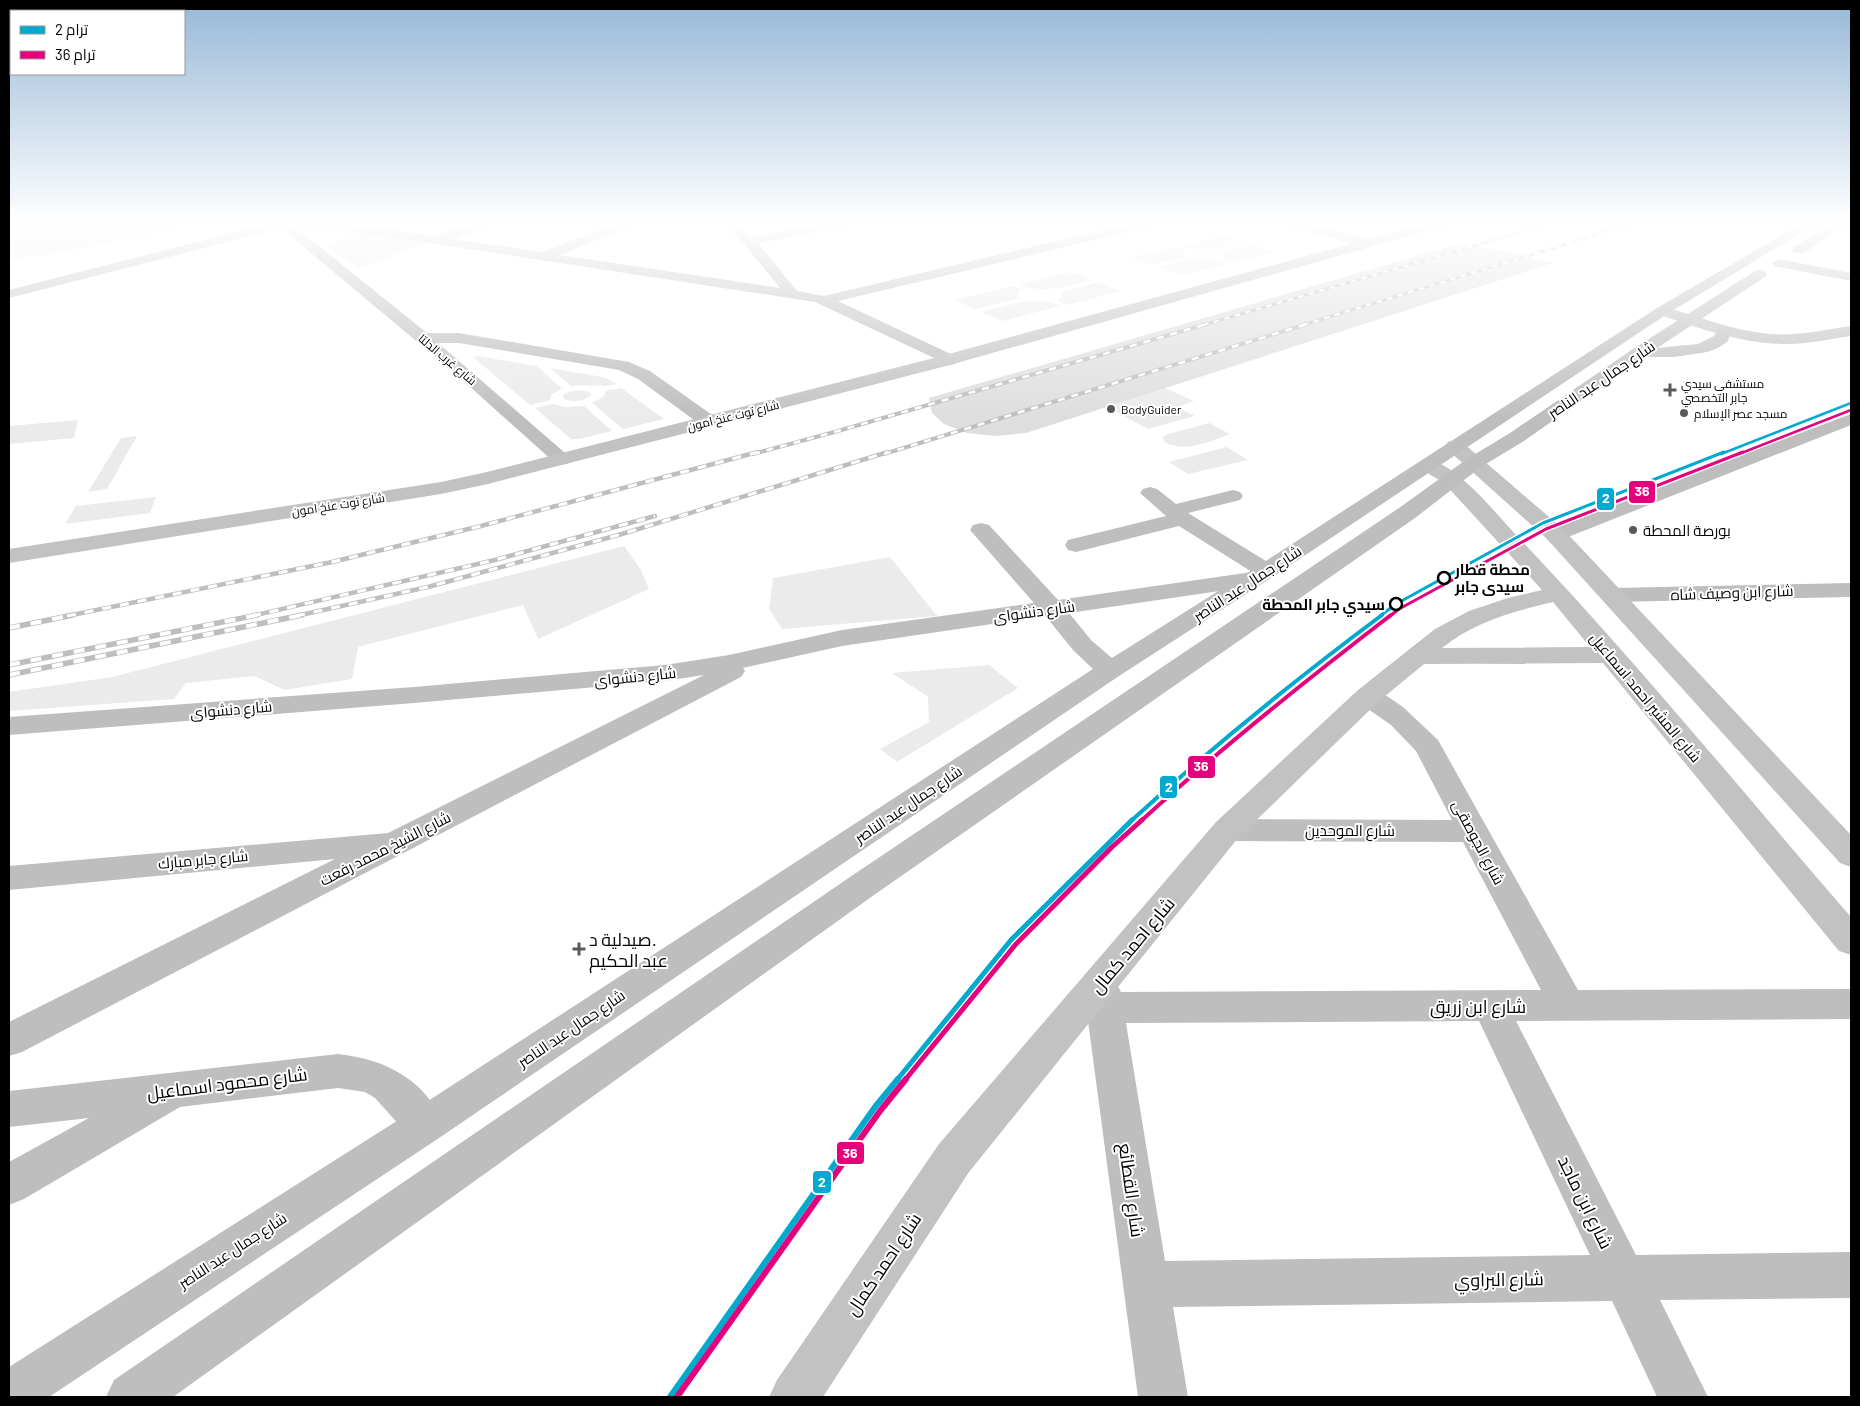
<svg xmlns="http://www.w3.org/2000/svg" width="1860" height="1406" font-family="Barlow,Cairo,sans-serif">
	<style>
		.green { fill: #ebebeb }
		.building { fill: #dedede }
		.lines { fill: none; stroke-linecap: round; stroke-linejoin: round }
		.street { fill: #bebebe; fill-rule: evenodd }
		.secondary { fill: #c2c2c2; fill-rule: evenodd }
		.primary { fill: #bebebe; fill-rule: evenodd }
		.rail-far3-casing { stroke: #bebebe; stroke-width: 3 }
		.rail-far2-casing { stroke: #bebebe; stroke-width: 4 }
		.rail-far1-casing { stroke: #bebebe; stroke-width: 4.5 }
		.rail-casing { stroke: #bebebe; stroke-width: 5.5 }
		.rail-far3 { stroke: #fff; stroke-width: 2; stroke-dasharray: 5.5; stroke-linecap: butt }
		.rail-far2 { stroke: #fff; stroke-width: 2.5; stroke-dasharray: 7; stroke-linecap: butt }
		.rail-far1 { stroke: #fff; stroke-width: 3; stroke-dasharray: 9; stroke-linecap: butt }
		.rail { stroke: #fff; stroke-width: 4; stroke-dasharray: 11; stroke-linecap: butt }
		.tram-1-far4-casing { stroke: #fff; stroke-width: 5 }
		.tram-1-far3-casing { stroke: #fff; stroke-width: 6 }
		.tram-1-far2-casing { stroke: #fff; stroke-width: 8 }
		.tram-1-far1-casing { stroke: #fff; stroke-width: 9 }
		.tram-1-casing { stroke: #fff; stroke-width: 10 }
		.tram-2-far4-casing { stroke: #fff; stroke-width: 5 }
		.tram-2-far3-casing { stroke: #fff; stroke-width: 6 }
		.tram-2-far2-casing { stroke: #fff; stroke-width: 8 }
		.tram-2-far1-casing { stroke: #fff; stroke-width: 9 }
		.tram-2-casing { stroke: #fff; stroke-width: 10 }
		.tram-1-far4 { stroke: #00a9ce; stroke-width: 2.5 }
		.tram-1-far3 { stroke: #00a9ce; stroke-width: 3 }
		.tram-1-far2 { stroke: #00a9ce; stroke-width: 4 }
		.tram-1-far1 { stroke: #00a9ce; stroke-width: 5 }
		.tram-1 { stroke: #00a9ce; stroke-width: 6 }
		.tram-2-far4 { stroke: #e5007d; stroke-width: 2.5 }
		.tram-2-far3 { stroke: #e5007d; stroke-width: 3 }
		.tram-2-far2 { stroke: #e5007d; stroke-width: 4 }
		.tram-2-far1 { stroke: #e5007d; stroke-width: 5 }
		.tram-2 { stroke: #e5007d; stroke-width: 6 }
		.poi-dot { fill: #595959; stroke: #fff; stroke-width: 2 }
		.stop-dot { fill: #fff; stroke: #000; stroke-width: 2.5 }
		.labels { text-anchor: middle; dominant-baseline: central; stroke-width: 4; stroke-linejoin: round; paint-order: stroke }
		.far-street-label { font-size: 12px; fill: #000; stroke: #fff }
		.far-poi-label { font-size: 12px; fill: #000; stroke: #fff; text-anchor: start }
		.street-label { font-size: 15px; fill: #000; stroke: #fff }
		.poi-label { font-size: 15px; fill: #000; stroke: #fff; text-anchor: start }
		.stop-label { font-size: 15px; font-weight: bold; fill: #000; stroke: #fff; text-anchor: start }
		.near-poi-label { font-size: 18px; fill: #000; stroke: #fff; text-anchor: start }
		.near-street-label { font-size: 18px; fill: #000; stroke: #fff }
		.line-badge { stroke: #fff; stroke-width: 2 }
		.badge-label { font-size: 14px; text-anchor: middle; font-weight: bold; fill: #fff }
	</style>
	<rect width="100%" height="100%" fill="#fff"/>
	<!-- green -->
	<path class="green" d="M9 222H199L181 228 46 255 9 258Z
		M370 234 427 243 359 268 326 245 349 237Z
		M1224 236 1246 243C1224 248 1203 253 1181 246Z
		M1252 244 1275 252 1232 262 1221 259 1225 256 1221 252Z
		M1176 247 1186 250 1182 253 1186 257 1153 265 1131 257Z
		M1192 259 1216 260 1227 264 1182 275 1159 267Z
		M1071 272 1092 280C1068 286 1043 294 1019 285Z
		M1098 282 1120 291 1068 305 1057 300 1063 296 1060 292Z
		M1013 286 1022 290 1017 294 1019 298 975 309 955 300Z
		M1025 301 1051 302 1061 306 1002 321 981 312Z
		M478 356 537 366 562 389 552 394 550 400 530 405 473 357Z
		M550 368 603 377 617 384C599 388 589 384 571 386Z
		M621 388 664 419 623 429 592 403 603 397 606 391Z
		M1165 388 1194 401 1177 407 1195 416 1148 429 1107 407Z
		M579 390 590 392 591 395C584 402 572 402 564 399L563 396 566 393Z
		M553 404 566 407 584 406 612 431 579 439H571L535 408Z
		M78 420 74 438 9 444V426Z
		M1209 423 1230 434C1208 442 1187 453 1164 442L1163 437 1168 434Z
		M137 436 107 489 88 492 121 438Z
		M1227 447 1248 460 1188 474 1169 462Z
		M156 497 150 513 65 524 76 506Z
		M624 546 641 570 649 589 538 639 523 605 358 647 352 679 284 690 255 676 186 683 174 699 9 711V692L112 677Z
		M890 557 937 616 782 629 769 609 773 578Z
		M989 665 1018 688 897 762 880 749 929 722 928 697 892 673Z"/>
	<!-- building -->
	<path class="building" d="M1458 244 1505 251 1553 263 1026 433 996 436 967 433 944 424 932 413 929 398Z"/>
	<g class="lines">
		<!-- street -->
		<path class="street" d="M279 222H289L427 333H459L629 362 650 371 715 417 717 421 715 425 708 427 701 425 638 379 619 370 459 343H438L572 459 569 463 562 465 555 463 458 376 280 227Z
			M298 222H333L436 236 474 222H492L490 225 453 239 543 252 618 222H635L633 225 560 255 780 288 744 244 722 222H735L752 237 828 222H854L848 226 758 243 797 291 824 296 1137 222H1159L1153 226 838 301 955 356 957 360 955 364 949 365 815 302 437 244 304 226Z
			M1281 222H1302L1371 240 1372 243 1366 247 1283 225Z
			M1779 259 1851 273V281L1774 266 1772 263Z
			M1851 414V425L1563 539 1555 541 1547 539 1544 534 1547 529Z
			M1150 487 1157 489 1176 504 1233 490 1240 492 1243 496 1240 500 1188 513 1274 566 1278 571 1274 576 1265 578 1262 584 1254 586 842 646 743 668 745 671 741 677 22 1052 9 1056V1022L335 859 9 890V866L388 833 704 675 665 681 414 703 9 735V717L414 687 665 665 729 655 842 630 1034 603 970 530 973 525 981 523 989 525 1058 600 1252 572 1179 526 1076 552 1068 550 1065 545 1068 540 1166 516 1140 493 1143 489Z
			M1851 583V597L1613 602 1604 600 1601 595 1604 590 1613 588Z
			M1368 688 1378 690 1403 707 1438 740 1578 990 1851 989V1019L1516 1021 1636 1255 1851 1252V1298L1660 1300 1708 1397H1657L1612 1301 1173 1307 1188 1397H1138L1084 991 1089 980 1102 976 1115 980 1121 992 1541 990 1463 842 1227 841 1216 838 1211 830 1216 822 1227 819 1452 820 1416 751 1391 725 1358 702 1354 696 1358 690ZM1479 1021 1590 1255 1165 1261 1126 1023Z
			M338 1054C386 1059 425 1080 445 1125L439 1138 425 1144 411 1138 375 1098 365 1092 338 1088 180 1107 24 1199 9 1205V1162L89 1118 9 1127V1091Z"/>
		<!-- secondary -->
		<path class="secondary" d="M1431 222H1451L1449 225 946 366 488 484 441 494 9 563V549L441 482 487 472 934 358Z
			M1662 306C1698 316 1733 331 1770 334 1798 336 1824 330 1851 326V336C1830 339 1808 344 1787 344 1742 344 1699 328 1657 314L1654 311 1657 308Z
			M1455 440 1462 442 1563 529 1851 835V867L1840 863 1547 539 1448 450 1445 446 1448 442Z
			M1428 459C1460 467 1495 513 1518 537 1634 659 1741 790 1851 917V955L1839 951 1603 663 1424 664 1378 702 1238 838 969 1172 823 1397H769L777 1380 939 1144 1216 822 1358 690 1435 629 1469 611 1508 598 1542 590 1444 483 1421 469 1418 465 1421 461ZM1553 602 1590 647 1442 648C1474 622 1514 611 1553 602Z"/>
		<!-- primary -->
		<path class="primary" d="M275 222H296L294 225 9 298V290Z
			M1804 222H1819L1667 314 1274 576 1119 676 439 1138 49 1397H9V1367L411 1112 1093 669 1073 650 1043 613 1040 608 1043 603 1052 601 1061 603 1091 640 1112 658 1258 566 1657 308Z
			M1835 222H1850L1804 253H1794L1792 250 1794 247Z
			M1760 270 1765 271 1767 274 1765 277 1657 348 1698 344 1714 336 1719 327H1731L1733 330 1727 342 1718 348 1707 352 1674 357H1643L1524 441 1481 467 1415 518 874 895 173 1397H106L114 1380 850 877 1399 508 1467 459 1510 433 1633 349 1755 271Z"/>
		<defs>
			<path id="rail-far3" d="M1203 325 1556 222
				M1303 325 1637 222"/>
			<path id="rail-far2" d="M753 454 838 431 1207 324
				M884 454 1307 324"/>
			<path id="rail-far1" d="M67 616 332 562 481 526 758 452
				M252 616 495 560 655 516
				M296 616 428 587 622 534 888 452"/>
			<path id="rail" d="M9 628 73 615
				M9 665 257 615
				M9 675 302 615"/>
		</defs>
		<!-- rail-far3 casing -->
		<use href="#rail-far3" class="rail-far3-casing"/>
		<!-- rail-far2 casing -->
		<use href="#rail-far2" class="rail-far2-casing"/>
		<!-- rail-far1 casing -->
		<use href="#rail-far1" class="rail-far1-casing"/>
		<!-- rail casing -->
		<use href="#rail" class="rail-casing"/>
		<!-- rail-far3 -->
		<use href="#rail-far3" class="rail-far3"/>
		<!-- rail-far2 -->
		<use href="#rail-far2" class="rail-far2"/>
		<!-- rail-far1 -->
		<use href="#rail-far1" class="rail-far1"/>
		<!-- rail -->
		<use href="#rail" class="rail"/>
		<defs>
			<path id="tram-1-far4" d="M1721 454 1851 403"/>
			<path id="tram-1-far3" d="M1380 616 1396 604 1543 523 1724 452"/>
			<path id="tram-1-far2" d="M1131 821C1211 748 1295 680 1382 615"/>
			<path id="tram-1-far1" d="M897 1080 1011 940 1132 820"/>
			<path id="tram-1" d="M670 1397 875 1107 898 1079"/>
			<path id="tram-2-far4" d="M1739 454 1851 410"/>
			<path id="tram-2-far3" d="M1390 616 1399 609 1546 529 1743 452"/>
			<path id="tram-2-far2" d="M1141 821C1221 748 1305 681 1391 615"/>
			<path id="tram-2-far1" d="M905 1080 1016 944 1112 847 1142 820"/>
			<path id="tram-2" d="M677 1397 880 1111 906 1079"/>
		</defs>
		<!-- tram-1-far4 casing -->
		<use href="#tram-1-far4" class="tram-1-far4-casing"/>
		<!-- tram-1-far3 casing -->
		<use href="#tram-1-far3" class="tram-1-far3-casing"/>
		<!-- tram-1-far2 casing -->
		<use href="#tram-1-far2" class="tram-1-far2-casing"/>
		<!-- tram-1-far1 casing -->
		<use href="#tram-1-far1" class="tram-1-far1-casing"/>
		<!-- tram-1 casing -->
		<use href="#tram-1" class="tram-1-casing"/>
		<!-- tram-2-far4 casing -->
		<use href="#tram-2-far4" class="tram-2-far4-casing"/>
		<!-- tram-2-far3 casing -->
		<use href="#tram-2-far3" class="tram-2-far3-casing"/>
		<!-- tram-2-far2 casing -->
		<use href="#tram-2-far2" class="tram-2-far2-casing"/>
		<!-- tram-2-far1 casing -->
		<use href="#tram-2-far1" class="tram-2-far1-casing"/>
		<!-- tram-2 casing -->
		<use href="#tram-2" class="tram-2-casing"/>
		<!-- tram-1-far4 -->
		<use href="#tram-1-far4" class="tram-1-far4"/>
		<!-- tram-1-far3 -->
		<use href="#tram-1-far3" class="tram-1-far3"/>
		<!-- tram-1-far2 -->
		<use href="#tram-1-far2" class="tram-1-far2"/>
		<!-- tram-1-far1 -->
		<use href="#tram-1-far1" class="tram-1-far1"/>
		<!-- tram-1 -->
		<use href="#tram-1" class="tram-1"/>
		<!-- tram-2-far4 -->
		<use href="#tram-2-far4" class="tram-2-far4"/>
		<!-- tram-2-far3 -->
		<use href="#tram-2-far3" class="tram-2-far3"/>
		<!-- tram-2-far2 -->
		<use href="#tram-2-far2" class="tram-2-far2"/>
		<!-- tram-2-far1 -->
		<use href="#tram-2-far1" class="tram-2-far1"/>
		<!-- tram-2 -->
		<use href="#tram-2" class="tram-2"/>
	</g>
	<!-- sky -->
	<linearGradient id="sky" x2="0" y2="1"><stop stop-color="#97b8d7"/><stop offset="0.53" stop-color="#fff"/><stop offset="1" stop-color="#fff" stop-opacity="0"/></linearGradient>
	<rect width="1860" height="419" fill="url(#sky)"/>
	<!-- markers -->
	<g class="poi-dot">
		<path d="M1667.5 382.5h5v5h5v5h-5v5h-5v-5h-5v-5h5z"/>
		<circle cx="1111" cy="409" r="5"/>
		<circle cx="1684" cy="413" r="5"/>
		<circle cx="1633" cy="530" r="5"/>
		<path d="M576.5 941.5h5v5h5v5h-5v5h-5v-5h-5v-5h5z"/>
	</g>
	<g class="stop-dot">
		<circle cx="1444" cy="578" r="6"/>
		<circle cx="1396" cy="604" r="6"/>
	</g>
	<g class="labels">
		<!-- far-street labels -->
		<g class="far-street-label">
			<text transform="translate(448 359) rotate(40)">شارع غرب الدلتا</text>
			<text transform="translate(733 415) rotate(-14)">شارع توت عنخ امون</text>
			<text transform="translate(338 504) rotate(-9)">شارع توت عنخ امون</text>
		</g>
		<!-- far-poi labels -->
		<g class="far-poi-label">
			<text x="1681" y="383">مستشفى سيدي<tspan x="1681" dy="14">جابر التخصصي</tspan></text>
			<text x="1121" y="409">BodyGuider</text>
			<text x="1694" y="413">مسجد عصر الإسلام</text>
		</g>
		<!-- street labels -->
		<g class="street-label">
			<text transform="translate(1601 379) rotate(-34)">شارع جمال عبد الناصر</text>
			<text transform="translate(1247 583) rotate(-33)">شارع جمال عبد الناصر</text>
			<text transform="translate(1732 592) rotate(-2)">شارع ابن وصيف شاه</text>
			<text transform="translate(1034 611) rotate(-8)">شارع دنشواى</text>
			<text transform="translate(635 676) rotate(-6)">شارع دنشواى</text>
			<text transform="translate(1646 697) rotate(50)">شارع المشير احمد اسماعيل</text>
			<text transform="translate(231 709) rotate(-5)">شارع دنشواى</text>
			<text transform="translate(908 804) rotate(-34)">شارع جمال عبد الناصر</text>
			<text x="1350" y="830">شارع الموحدين</text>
			<text transform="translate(1479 842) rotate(62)">شارع الجوصقى</text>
			<text transform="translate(385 848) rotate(-27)">شارع الشيخ محمد رفعت</text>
			<text transform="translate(203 859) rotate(-5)">شارع جابر مبارك</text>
			<text transform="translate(571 1028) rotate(-34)">شارع جمال عبد الناصر</text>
			<text transform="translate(232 1250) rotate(-33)">شارع جمال عبد الناصر</text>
		</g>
		<!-- poi labels -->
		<g class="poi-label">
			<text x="1643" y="530">بورصة المحطة</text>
		</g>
		<!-- stop labels -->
		<g class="stop-label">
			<text x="1455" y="569">محطة قطار<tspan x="1455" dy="17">سيدى جابر</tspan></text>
			<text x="1385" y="604" text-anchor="end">سيدي جابر المحطة</text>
		</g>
		<!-- near-poi labels -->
		<g class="near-poi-label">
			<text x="589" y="939">صيدلية د.<tspan x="589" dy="21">عبد الحكيم</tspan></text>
		</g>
		<!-- near-street labels -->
		<g class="near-street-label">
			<text transform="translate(1132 945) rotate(-50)">شارع احمد كمال</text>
			<text x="1478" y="1006">شارع ابن زريق</text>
			<text transform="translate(227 1083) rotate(-7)">شارع محمود اسماعيل</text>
			<text transform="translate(1132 1190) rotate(82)">شارع القطائع</text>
			<text transform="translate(1586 1202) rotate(64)">شارع ابن ماجد</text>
			<text transform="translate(883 1264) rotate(-56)">شارع احمد كمال</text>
			<text transform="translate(1499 1279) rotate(-1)">شارع البراوي</text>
		</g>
	</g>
	<g class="line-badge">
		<rect x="1628" y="480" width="28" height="24" rx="5" fill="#e5007d"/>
		<rect x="1596" y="487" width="19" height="24" rx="5" fill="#00a9ce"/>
		<rect x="1187" y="755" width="29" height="24" rx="5" fill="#e5007d"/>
		<rect x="1159" y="775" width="19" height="24" rx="5" fill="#00a9ce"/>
		<rect x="836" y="1141" width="29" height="24" rx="5" fill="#e5007d"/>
		<rect x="812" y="1170" width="20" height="24" rx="5" fill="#00a9ce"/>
	</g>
	<g class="badge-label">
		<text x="1642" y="496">36</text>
		<text x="1606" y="503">2</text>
		<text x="1201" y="771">36</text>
		<text x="1169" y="792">2</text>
		<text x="850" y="1158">36</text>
		<text x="822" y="1187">2</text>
	</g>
	<!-- border -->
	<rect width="1860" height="1406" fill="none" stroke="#000000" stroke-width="20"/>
	<!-- legend -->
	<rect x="10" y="10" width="175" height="65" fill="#ffffff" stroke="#999999"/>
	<rect x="20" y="26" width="25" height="8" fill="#00a9ce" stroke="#999999"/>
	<text x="55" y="35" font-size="15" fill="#000000">ترام 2</text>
	<rect x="20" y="51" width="25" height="8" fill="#e5007d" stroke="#999999"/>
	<text x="55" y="60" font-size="15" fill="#000000">ترام 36</text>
</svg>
